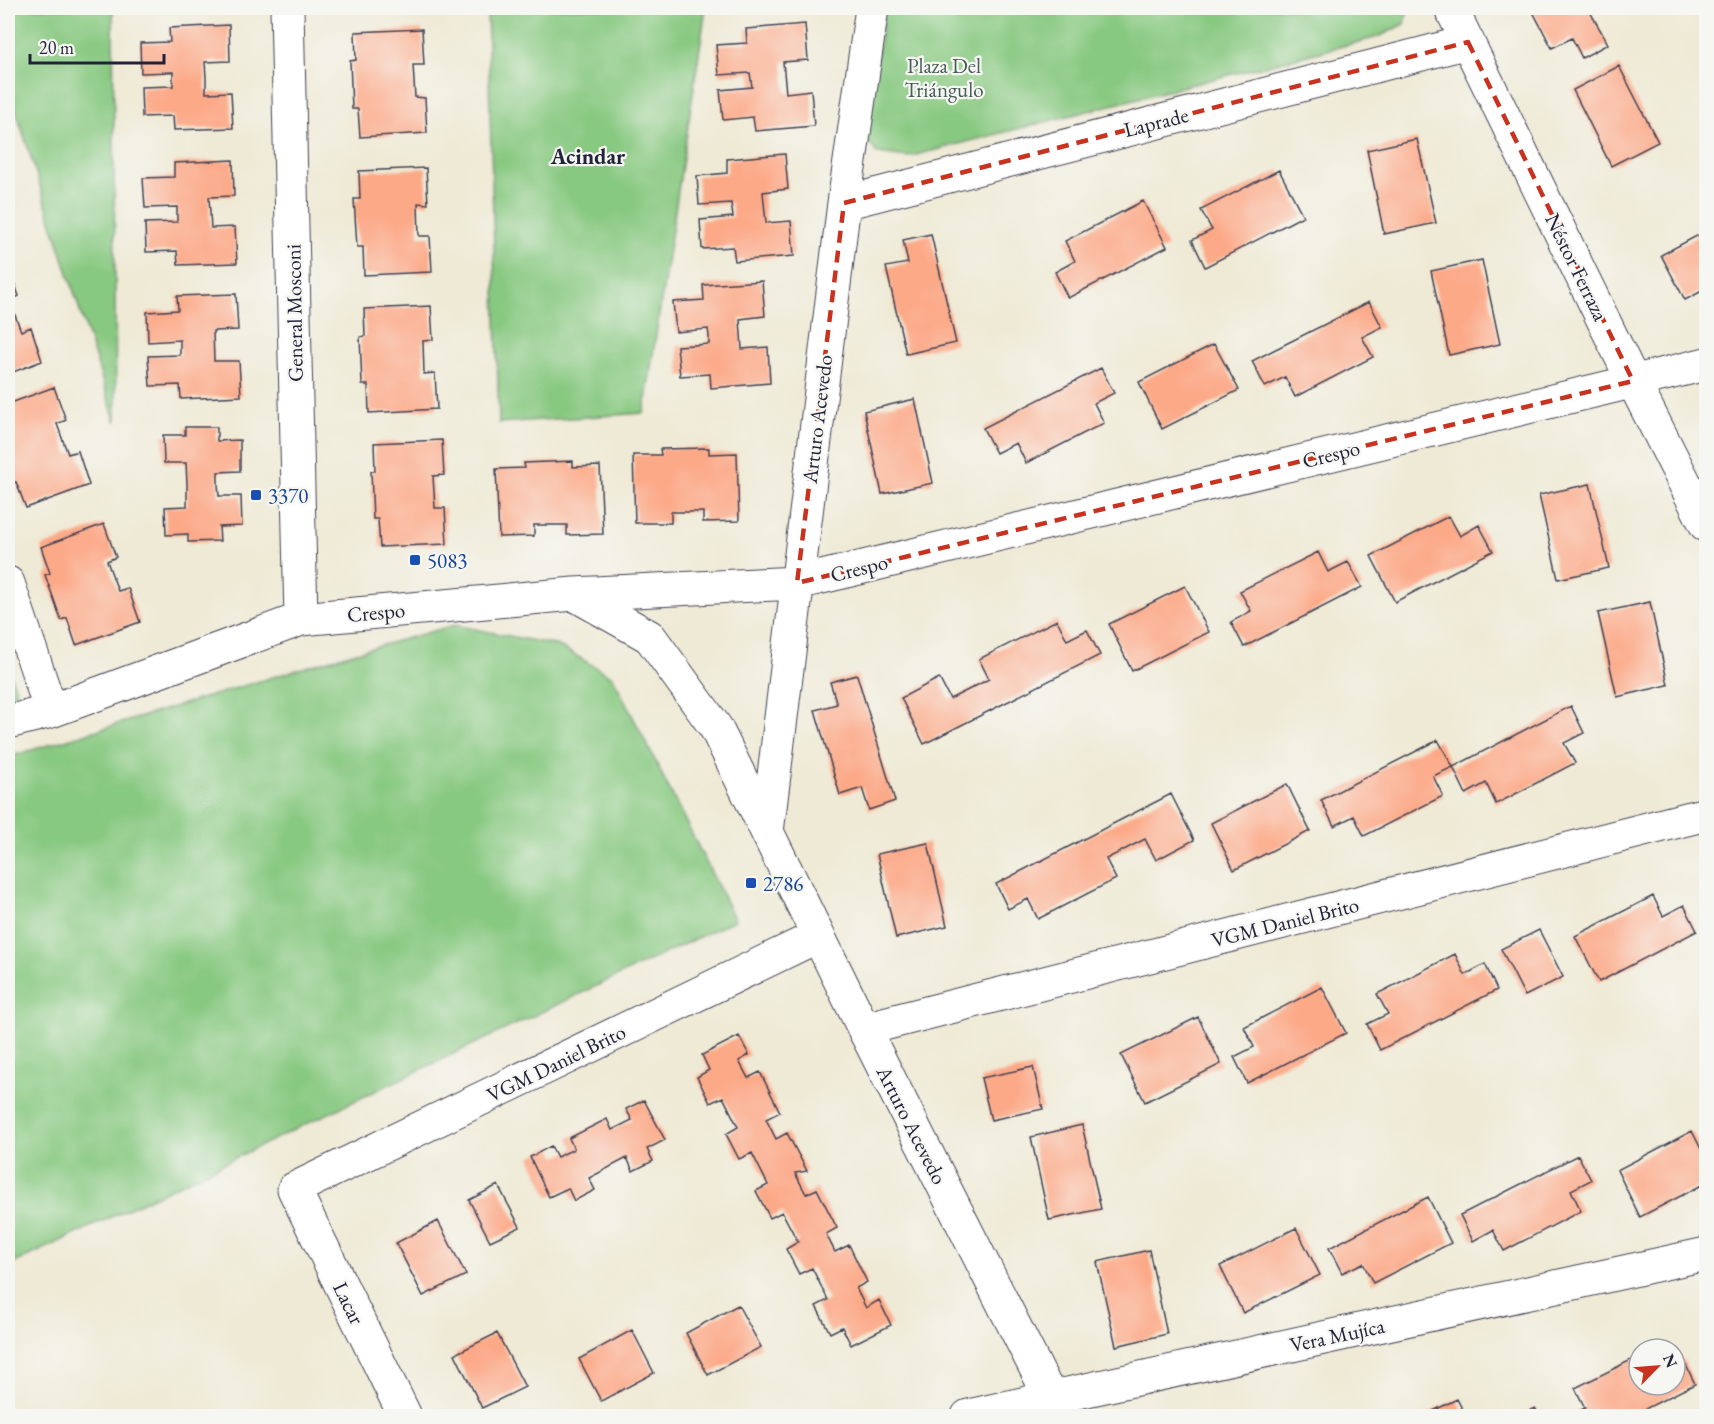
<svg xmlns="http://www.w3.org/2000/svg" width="1714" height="1424" font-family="'EB Garamond',serif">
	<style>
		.green { fill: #88c981; stroke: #55765e; stroke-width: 1.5 }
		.building { fill: #fca987 }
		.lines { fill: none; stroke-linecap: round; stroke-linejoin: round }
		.minor-casing { stroke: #414052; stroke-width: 35 }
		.minor { stroke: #fff; stroke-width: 33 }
		.marked { fill: none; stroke: #c8321e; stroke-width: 4.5; stroke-dasharray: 12 8; stroke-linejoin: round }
		.transit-dot { fill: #1a4fb4; stroke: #f6f6f2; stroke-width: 2 }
		.labels { text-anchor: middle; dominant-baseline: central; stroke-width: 4.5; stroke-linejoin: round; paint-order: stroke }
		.park-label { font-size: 21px; fill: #465c54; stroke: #f6f6f2 }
		.street-label { font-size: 21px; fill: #22223b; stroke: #f6f6f2 }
		.transit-label { font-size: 21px; fill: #164399; stroke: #f6f6f2; text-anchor: start }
		.neighbourhood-label { font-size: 22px; font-weight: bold; fill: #22223b; stroke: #f6f6f2 }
	</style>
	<rect width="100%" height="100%" fill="#f6f6f2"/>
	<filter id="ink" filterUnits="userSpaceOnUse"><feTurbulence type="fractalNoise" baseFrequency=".0167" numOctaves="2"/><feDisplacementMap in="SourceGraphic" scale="12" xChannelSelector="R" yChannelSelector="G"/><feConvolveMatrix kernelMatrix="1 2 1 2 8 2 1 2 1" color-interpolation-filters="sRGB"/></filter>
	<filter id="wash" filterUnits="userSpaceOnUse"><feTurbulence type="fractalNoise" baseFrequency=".008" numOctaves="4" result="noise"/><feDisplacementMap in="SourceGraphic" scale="24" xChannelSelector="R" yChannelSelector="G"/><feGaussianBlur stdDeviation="1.35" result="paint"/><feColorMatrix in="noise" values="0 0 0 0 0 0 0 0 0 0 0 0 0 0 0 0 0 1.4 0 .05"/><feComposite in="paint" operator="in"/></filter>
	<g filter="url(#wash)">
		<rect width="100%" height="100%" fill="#efead5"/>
		<!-- green -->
		<path class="green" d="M8 8H113L116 423 8 86Z
			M487 8H706L644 413 499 423Z
			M885 8H1408L1405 24 1378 37 908 157 877 153 864 137Z
			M455 625 559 646 613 677 735 920 8 1266V757L339 657Z
			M8 667 17 693 8 697Z"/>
		<g id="blocks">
			<!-- building -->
			<path class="building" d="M1531 8H1588L1608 44 1582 58 1572 38 1552 48Z
				M805 24 808 60 783 62 786 93 811 90 814 126 755 131 753 117 723 120 720 90 752 87 750 73 719 75 716 45 747 43 746 29Z
				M229 25 230 61 205 62 206 77V93L231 92 233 128 174 130 173 116 142 117 141 87 173 86V72L141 73 140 43 170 42 169 28Z
				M422 29 424 65H413L415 97 425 98 427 133 360 137 358 109H352L350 61 356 60 355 32Z
				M1619 66 1658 142 1611 166 1573 90Z
				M1417 139 1436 223 1384 234 1367 150Z
				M785 154 788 189 763 192 766 223 791 221 794 256 735 261 733 247 702 249 700 220 733 217 731 203 699 205 697 176 727 173V159Z
				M233 160 234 196 209 197 211 228 235 227 237 263 178 265 177 251 146 252 145 223 177 222V207L145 208 143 178 174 177V163Z
				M426 168 428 204 418 203 419 236H430L432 272 364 275 363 247H357L354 199H360L359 171Z
				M1279 170 1303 216 1205 267 1192 240 1212 230 1201 210Z
				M1143 201 1167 247 1068 298 1055 272 1075 261 1065 241Z
				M1706 231V289L1685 300 1661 255Z
				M931 234 956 343 906 354 886 267 908 263 903 240Z
				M1482 260 1500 344 1449 355 1431 271Z
				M8 265 19 296 10 300 15 315 21 331 31 327 42 361 8 374Z
				M762 281 765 316 740 319 742 349 768 347 770 383 711 388 710 374 680 376 677 346 709 344V336L708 329 676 332 673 302 704 300 703 285Z
				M236 294 238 330 213 331 214 361H239L241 396 181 399 180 385 150 386 148 356 180 355V340L148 342 147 312 178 310 177 296Z
				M1369 302 1382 327 1362 337 1373 357 1295 397 1285 377 1265 387 1252 361Z
				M431 306 433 340 423 341 424 374 435 373 437 409 369 413 368 385H362L360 337 365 336 364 309Z
				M1214 344 1239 390 1162 429 1139 382Z
				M1101 368 1114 393 1094 403 1104 423 1026 463 1016 443 996 453 983 428Z
				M54 387 66 420 57 424 62 438 68 454 78 451 89 485 26 508 16 482 12 483 8 472V404Z
				M915 399 933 483 882 494 864 411Z
				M185 427H217V441L240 440V471L218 472V484L219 496H241L242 526 219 527 220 541 188 542V534L166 535 165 507 187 506V484L186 463H164L163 435H185Z
				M442 440 444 475 433 476 435 508H445L447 544 380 547 378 519H373L371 471H375L374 443Z
				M709 448V454L737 453 739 521 703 522V512H671V523H635L633 455H661L660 449Z
				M573 461V467L600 466 603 534 567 535V525H534V536L499 537 496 469 525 468 524 463Z
				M1590 484 1609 568 1558 579 1539 495Z
				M1449 516 1460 536 1479 525 1493 551 1395 602 1371 556Z
				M104 524 116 557 107 561 118 591 128 588 140 622 76 645 67 618 61 620 53 597 45 575 50 573 41 547Z
				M1318 552 1328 572 1348 562 1362 587 1244 647 1231 622 1251 611 1240 591Z
				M1185 586 1209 632 1132 671 1109 624Z
				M1650 602 1668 685 1617 697 1598 613Z
				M1057 620 1067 640 1087 630 1100 655 924 744 901 698 939 678 950 699 970 689 989 679 979 659Z
				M857 675 895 801 869 810 862 788 840 795 815 710 837 704 830 682Z
				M1571 706 1584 733 1564 743 1575 763 1496 804 1486 783 1466 794 1453 767Z
				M1438 740 1453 767 1433 776 1443 796 1364 836 1354 816 1334 826 1321 800Z
				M1287 784 1310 831 1234 870 1211 823Z
				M1171 794 1194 840 1156 860 1145 839 1106 859 1116 879 1038 919 1028 899 1008 909 996 884Z
				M928 843 947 926 896 938 877 854Z
				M1653 896 1663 916 1684 905 1697 931 1599 982 1575 936Z
				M1539 930 1563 977 1525 996 1501 949Z
				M1455 954 1465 975 1485 964 1497 990 1380 1050 1367 1024 1388 1014 1377 994Z
				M1322 987 1346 1033 1247 1083 1234 1057 1254 1047 1244 1027Z
				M1198 1017 1221 1064 1145 1102 1121 1055Z
				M739 1036 749 1055 739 1061 748 1078 760 1072 780 1112 766 1119 776 1139 787 1133 807 1171 795 1173 806 1194 817 1189 837 1228 826 1234 835 1252 849 1245 867 1282 856 1288 866 1308 879 1300 891 1325 851 1345 842 1327 830 1333 816 1306 828 1300 812 1268 799 1274 786 1249 798 1242 782 1212 770 1218 756 1191 768 1185 752 1153 739 1159 726 1134 738 1127 723 1097 710 1103 697 1077 709 1070 702 1055Z
				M1033 1067 1043 1109 991 1120 981 1078Z
				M644 1100 665 1140 647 1149 653 1161 633 1171 627 1158 589 1178 595 1190 574 1201 568 1188 549 1197 530 1157 551 1146 557 1157 574 1149 569 1138 607 1119 612 1130 632 1120 626 1109Z
				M1082 1125 1101 1209 1049 1220 1031 1137Z
				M1692 1131 1706 1159V1183L1640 1217 1617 1170Z
				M1578 1155 1591 1180 1571 1190 1581 1211 1504 1251 1493 1230 1473 1241 1460 1215Z
				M498 1185 520 1227 490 1241 469 1200Z
				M1428 1197 1451 1243 1373 1283 1363 1263 1342 1273 1329 1248Z
				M438 1221 466 1275 423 1296 396 1243Z
				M1296 1228 1320 1275 1243 1313 1220 1266Z
				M1149 1250 1167 1334 1116 1346 1097 1262Z
				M738 1305 761 1347 708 1375 686 1333Z
				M632 1330 654 1373 601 1401 579 1359Z
				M497 1333 525 1387 482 1408 455 1354Z
				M1639 1356V1385H1675V1363L1683 1359 1695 1384 1631 1416H1569L1585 1408 1575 1388Z
				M1457 1399 1466 1416H1423Z
				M1535 1408 1540 1416H1518Z"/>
		</g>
	</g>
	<g filter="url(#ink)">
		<use href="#blocks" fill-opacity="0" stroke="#414052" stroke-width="1.5"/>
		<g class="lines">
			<defs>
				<path id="minor" d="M287 8 301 619
					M1451 8 1633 381 1706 525
					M844 203 1468 42
					M8 583 51 711
					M574 594 650 637 716 728 864 1029 1060 1416
					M8 722 51 711 301 619 574 594 797 583 1706 364
					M767 832 844 203 872 8
					M864 1029 1706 814
					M405 1416 294 1189 818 936
					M968 1416 1706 1254"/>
			</defs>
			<!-- minor casing -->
			<use href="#minor" class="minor-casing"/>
			<!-- minor -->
			<use href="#minor" class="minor"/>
		</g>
	</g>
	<!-- marked area -->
	<path class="marked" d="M1468 42 1633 381 797 583 844 203Z"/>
	<!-- markers -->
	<g class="transit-dot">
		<rect x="250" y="489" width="12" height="12" rx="3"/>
		<rect x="409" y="554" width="12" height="12" rx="3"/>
		<rect x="745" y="877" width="12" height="12" rx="3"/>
	</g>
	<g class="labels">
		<!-- park labels -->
		<g class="park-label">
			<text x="944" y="65">Plaza Del<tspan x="944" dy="24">Triángulo</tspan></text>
		</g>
		<!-- street labels -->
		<g class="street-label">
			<text transform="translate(1156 122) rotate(-14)">Laprade</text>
			<text transform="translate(1577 267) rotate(64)">Néstor Ferraza</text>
			<text transform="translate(294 313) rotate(-91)">General Mosconi</text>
			<text transform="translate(817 419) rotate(-83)">Arturo Acevedo</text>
			<text transform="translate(1331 454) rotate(-14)">Crespo</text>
			<text transform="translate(859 568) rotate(-14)">Crespo</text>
			<text transform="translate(376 612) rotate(-5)">Crespo</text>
			<text transform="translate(1285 922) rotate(-14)">VGM Daniel Brito</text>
			<text transform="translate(556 1063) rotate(-26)">VGM Daniel Brito</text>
			<text transform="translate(912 1125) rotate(63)">Arturo Acevedo</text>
			<text transform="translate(349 1303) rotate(64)">Lacar</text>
			<text transform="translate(1337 1335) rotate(-12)">Vera Mujíca</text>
		</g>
		<!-- transit labels -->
		<g class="transit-label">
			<text x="268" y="495">3370</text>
			<text x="427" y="560">5083</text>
			<text x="763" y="883">2786</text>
		</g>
		<!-- neighbourhood labels -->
		<g class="neighbourhood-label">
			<text x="588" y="156">Acindar</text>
		</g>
	</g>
	<!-- margin -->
	<rect width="1714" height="1424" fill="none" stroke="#f6f6f2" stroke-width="30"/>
	<!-- north arrow -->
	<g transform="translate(1657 1367) rotate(65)"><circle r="28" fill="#f6f6f2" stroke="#a1a1a9" stroke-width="1.5"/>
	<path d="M0-4.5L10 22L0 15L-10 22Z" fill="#c8321e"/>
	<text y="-9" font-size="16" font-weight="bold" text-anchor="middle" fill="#22223b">N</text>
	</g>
	<!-- scale -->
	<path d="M30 54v9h134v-9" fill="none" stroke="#22223b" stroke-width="3"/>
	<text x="39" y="54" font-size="18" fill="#22223b" stroke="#f6f6f2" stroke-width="4.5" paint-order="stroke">20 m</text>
</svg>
